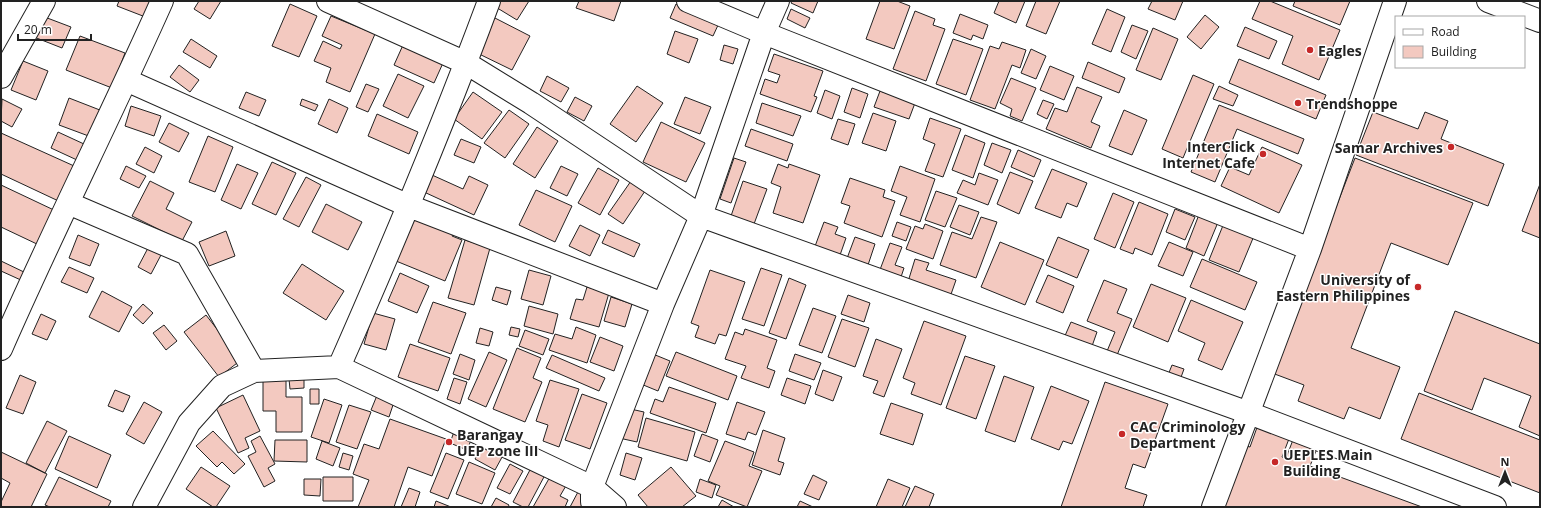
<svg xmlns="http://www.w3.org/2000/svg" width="1541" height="508" font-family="'Open Sans',sans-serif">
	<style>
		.building { fill: #f3c9c0; stroke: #222 }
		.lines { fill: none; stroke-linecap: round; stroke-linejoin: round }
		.street-casing { stroke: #222; stroke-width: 24 }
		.primary-casing { stroke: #222; stroke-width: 24 }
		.street { stroke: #fff; stroke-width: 22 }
		.primary { stroke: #fff; stroke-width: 22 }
		.poi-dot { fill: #c62828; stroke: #fff; stroke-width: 1.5 }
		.labels { text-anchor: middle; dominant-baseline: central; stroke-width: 3; stroke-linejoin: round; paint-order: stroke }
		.poi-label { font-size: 14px; font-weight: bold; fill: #222; stroke: #fff; text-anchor: start }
	</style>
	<rect width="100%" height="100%" fill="#fff"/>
	<!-- building -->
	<path class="building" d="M119 1H155L148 18 117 6Z
		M199 1H221L210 19 194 9Z
		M497 1H529L517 20 494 6Z
		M579 1H621L614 21 576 8Z
		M792 1H818L813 13 791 3Z
		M880 1H897L910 6 894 49 866 39Z
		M999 1H1025L1016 23 994 13Z
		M1036 1H1060L1046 34 1026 26Z
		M1152 1H1183L1175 20 1148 9Z
		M1260 1H1270L1340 30 1319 80 1282 64 1293 36 1252 19Z
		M1295 1H1350L1340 25 1293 6Z
		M290 4 317 16 299 57 272 46Z
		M676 4 719 23 713 36 670 18Z
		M791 9 810 18 805 28 787 19Z
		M1107 9 1125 17 1111 52 1092 44Z
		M915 11 935 19 933 25 945 29 926 81 893 69Z
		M960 14 988 25 983 39 973 35 971 40 953 33Z
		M1205 15 1219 27 1201 49 1187 37Z
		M42 16 71 27 62 48 34 37Z
		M331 16 375 34 350 92 326 82 331 68 314 61 323 41 340 49 342 45 322 36Z
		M493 17 530 36 512 70 475 52Z
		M1132 25 1148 31 1136 59 1121 52Z
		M1245 27 1277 41 1269 59 1237 46Z
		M1153 28 1178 39 1161 80 1136 70Z
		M675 31 698 39 689 63 667 54Z
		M80 36 125 53 112 88 66 70Z
		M191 39 217 56 210 68 183 52Z
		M953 39 983 49 966 95 936 84Z
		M1002 42 1026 50 1020 68 1012 65 995 109 970 100 990 46 999 49Z
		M403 45 443 63 434 83 394 65Z
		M724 45 738 49 733 64 720 60Z
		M1031 49 1046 56 1036 79 1021 73Z
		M774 54 823 71 814 96 817 97 811 112 760 94 765 79 777 83 780 75 768 71Z
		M1239 59 1326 95 1316 119 1229 83Z
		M23 61 48 71 36 100 11 90Z
		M1088 62 1125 78 1119 93 1082 78Z
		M179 65 199 80 190 92 170 77Z
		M1050 66 1074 76 1064 100 1040 90Z
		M398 74 424 86 408 118 383 106Z
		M1193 75 1214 84 1183 158 1162 149Z
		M547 76 569 88 561 102 540 91Z
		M1011 78 1036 88 1022 121 1010 116 1012 109 1000 103Z
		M366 84 379 89 368 112 356 107Z
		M637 86 663 103 636 142 610 124Z
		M1219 86 1238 95 1233 106 1213 99Z
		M1077 87 1102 97 1091 122 1100 126 1091 148 1046 129 1055 108 1067 112Z
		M852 88 868 94 860 118 844 112Z
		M825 90 840 96 832 119 817 113Z
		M880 91 915 103 909 119 874 107Z
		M246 92 266 100 259 116 239 108Z
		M473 92 502 112 482 139 454 119Z
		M575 97 592 106 584 121 567 112Z
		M685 97 711 107 700 134 674 124Z
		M69 98 105 112 94 138 59 125Z
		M2 99 22 109 12 127 1 121Z
		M302 99 318 105 315 111 300 105Z
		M329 99 348 108 337 133 318 124Z
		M1043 100 1054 104 1047 119 1037 114Z
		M762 103 801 116 793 136 756 123Z
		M1219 105 1304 139 1298 154 1237 129 1215 182 1191 172Z
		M131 106 161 116 154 136 125 126Z
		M509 110 529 124 505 158 484 143Z
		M1124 110 1147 120 1132 155 1109 146Z
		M1373 112 1418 129 1425 112 1448 121 1441 139 1504 164 1488 206 1356 155Z
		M873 113 896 121 886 151 862 143Z
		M377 114 418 132 409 154 368 136Z
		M930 118 961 129 943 177 925 171 935 144 923 139Z
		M838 119 855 124 848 145 831 139Z
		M661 122 705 143 686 182 643 162Z
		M169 123 189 133 179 152 159 142Z
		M537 127 558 141 535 178 513 164Z
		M751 129 793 144 787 161 745 146Z
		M58 132 84 144 77 160 51 148Z
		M1 133 83 170 67 205 1 174Z
		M965 135 985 143 973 178 952 170Z
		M208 136 233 147 215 192 189 182Z
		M461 139 481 147 474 163 454 155Z
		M992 143 1011 150 1002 173 984 165Z
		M145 147 162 156 154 173 136 164Z
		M1262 147 1302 165 1279 213 1221 186 1230 167 1249 175Z
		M1018 150 1041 160 1034 177 1011 167Z
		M734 158 746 162 731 203 720 199Z
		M1355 158 1473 203 1448 265 1391 243 1351 348 1400 367 1380 419 1349 407 1344 419 1298 401 1304 385 1272 373Z
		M272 162 296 173 276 215 252 204Z
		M237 164 258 173 241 209 221 200Z
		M778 164 788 168 789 164 820 175 803 223 773 213 781 187 771 183Z
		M126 166 146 176 139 188 120 179Z
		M561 166 578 174 567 196 550 188Z
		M900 166 935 179 920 222 900 215 907 197 891 191Z
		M598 168 619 180 600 215 578 203Z
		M1052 169 1087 183 1077 207 1067 203 1061 218 1035 208Z
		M1010 172 1033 181 1019 214 997 204Z
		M979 173 998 180 988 205 957 193 963 180 975 185Z
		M432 175 463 189 469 176 488 185 474 215 424 192Z
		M306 177 321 185 299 227 283 219Z
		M850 178 885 190 883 197 895 201 882 237 844 223 850 206 841 203Z
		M150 181 174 193 166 209 192 222 182 241 132 216Z
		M631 181 645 191 623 224 608 214Z
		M743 181 767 189 754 224 731 216Z
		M1540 184V238L1522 231Z
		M1 185 56 211 39 245 1 227Z
		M536 190 572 206 555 242 519 225Z
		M936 191 957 198 945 227 925 220Z
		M1113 193 1134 202 1115 248 1094 239Z
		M1139 202 1168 214 1152 255 1135 248 1133 254 1120 249Z
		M326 204 362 222 348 250 312 232Z
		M959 205 979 212 970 235 950 227Z
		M1175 209 1195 217 1185 240 1166 232Z
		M416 212 456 229 452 236 462 240 445 281 396 261Z
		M1200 212 1221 215 1204 256 1186 248Z
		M981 217 997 222 976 278 940 265 952 232 972 239Z
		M1226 218 1256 231 1239 272 1209 260Z
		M824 222 838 227 835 234 846 238 839 258 814 249Z
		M897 222 911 227 906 241 892 236Z
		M925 224 943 231 933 259 906 249 915 226 923 229Z
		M580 225 600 235 590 256 569 246Z
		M608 230 640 244 634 257 602 243Z
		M226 231 235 256 209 266 199 242Z
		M78 235 99 244 90 266 69 258Z
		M855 237 875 244 867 268 846 261Z
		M1058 237 1089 250 1077 278 1046 265Z
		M465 240 490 248 474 305 448 298Z
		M1000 242 1044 260 1025 305 981 287Z
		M1169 242 1193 252 1183 276 1158 266Z
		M890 243 902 247 895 265 904 268 899 283 878 275Z
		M148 248 161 255 151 274 138 267Z
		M915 259 929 263 926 270 956 280 949 300 907 285Z
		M1202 259 1257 282 1245 310 1190 287Z
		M1 261 26 273 23 281 1 271Z
		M302 264 344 291 326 320 283 293Z
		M69 267 94 278 87 293 61 282Z
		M761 268 782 275 764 326 742 319Z
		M529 270 551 276 543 305 521 299Z
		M710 270 745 282 726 336 719 334 715 344 695 337 699 326 691 323Z
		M400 273 429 286 417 313 388 301Z
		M1048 275 1074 286 1063 313 1036 302Z
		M789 278 806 285 786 339 769 333Z
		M1104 280 1127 289 1117 313 1132 319 1115 360 1105 356 1115 332 1087 321Z
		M1151 284 1186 298 1168 342 1133 327Z
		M496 287 511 291 507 305 492 300Z
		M587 287 609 293 599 327 570 319 576 299 583 300Z
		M102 291 132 307 119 332 89 317Z
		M848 295 870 303 864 322 841 314Z
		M611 297 632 304 625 327 604 321Z
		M1191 300 1243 322 1222 370 1198 360 1205 343 1178 331Z
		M433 302 466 313 451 354 418 342Z
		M143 304 153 313 143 324 133 315Z
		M529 306 558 314 553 334 524 326Z
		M813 308 836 316 822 353 799 345Z
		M1455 311 1540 344V436L1519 427 1531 396 1484 378 1472 410 1424 391Z
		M373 313 395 319 386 350 364 344Z
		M41 314 56 321 47 340 32 334Z
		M206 315 241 360 219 377 184 332Z
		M842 319 869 328 855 367 828 357Z
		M924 321 966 336 941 405 911 394 915 383 903 378Z
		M1071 322 1097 332 1091 349 1064 338Z
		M164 325 177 341 166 350 153 333Z
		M511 327 520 329 518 337 509 335Z
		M576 327 596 335 587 363 549 350 555 334 572 339Z
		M480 328 493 332 489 346 476 343Z
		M745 329 777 340 767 368 775 371 769 388 741 378 746 366 725 359 735 332 743 335Z
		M525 330 549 339 543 355 519 346Z
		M600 337 623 346 614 371 590 362Z
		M876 339 902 349 884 397 873 393 878 381 863 376Z
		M410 344 450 358 438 391 398 377Z
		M517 348 541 358 533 378 542 382 525 422 493 409Z
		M489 352 507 360 486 407 468 399Z
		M648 352 670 361 658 391 636 382Z
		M676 352 737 376 728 400 666 376Z
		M460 354 475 360 469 380 453 374Z
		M795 354 821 363 814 380 789 371Z
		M552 355 605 378 599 391 546 368Z
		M965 356 995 366 976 419 946 408Z
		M1172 365 1184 369 1180 380 1168 375Z
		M823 370 842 377 833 401 815 394Z
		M20 375 36 382 23 414 6 408Z
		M1004 376 1034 387 1015 442 985 431Z
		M263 378H286V397H302V432H276V411H263Z
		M304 378V388L290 389 289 379Z
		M454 378 467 382 460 404 447 399Z
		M787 378 811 386 805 404 781 395Z
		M550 380 579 389 559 447 543 441 548 425 536 421Z
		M1105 382 1168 404 1145 468 1133 464 1125 488 1147 495 1143 507H1061Z
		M1051 386 1089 401 1072 444 1063 441 1059 450 1031 439Z
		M669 387 716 403 706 433 650 413 655 399 663 402Z
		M310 389H319V404H310Z
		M115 390 130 396 123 412 108 406Z
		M378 393 395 399 389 417 371 410Z
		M1419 393 1540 440V493L1401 439Z
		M582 394 607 403 590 449 565 440Z
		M243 395 260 431 245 438 249 448 238 453 216 408Z
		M324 399 342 405 329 443 311 437Z
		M144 402 162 412 144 444 126 434Z
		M737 402 765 412 756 435 748 432 745 440 726 434Z
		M891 403 923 414 913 445 880 434Z
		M349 405 371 412 357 449 336 442Z
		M626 408 644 412 637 442 619 438Z
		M646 418 695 432 687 461 638 447Z
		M390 419 446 439 432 476 408 467 394 507H358L369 480 353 474 364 444 379 449Z
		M1260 419 1292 431 1282 457 1286 458 1296 432 1320 441 1310 466 1422 507H1221L1243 445 1250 447Z
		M47 421 67 431 45 473 26 463Z
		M456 426 474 433 467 450 450 443Z
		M763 430 785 438 778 461 784 463 780 475 752 465Z
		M213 431 245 464 234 474 222 462 217 467 196 446Z
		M702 434 718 440 710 462 694 456Z
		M69 436 111 455 97 488 55 469Z
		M260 436 275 464 268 468 275 481 264 487 248 456 256 452 251 441Z
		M487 438 507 448 495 470 475 459Z
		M275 440H307V462L274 461Z
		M322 441 340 448 333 466 316 459Z
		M725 441 754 452 749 466 762 471 747 507 716 495 720 486 708 481Z
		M1 452 47 474 31 507H1V502L10 483 1 478Z
		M343 453 353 456 349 470 339 467Z
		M446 453 464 460 448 499 430 492Z
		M626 453 642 458 635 480 620 475Z
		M469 462 495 473 482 504 456 494Z
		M510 464 523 471 510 494 497 488Z
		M201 467 230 486 216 507H213L186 489Z
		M671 467 696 496 682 507H648L638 495Z
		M531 468 545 475 528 507H523L513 502Z
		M551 475 567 484 560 496 568 500 565 507H533Z
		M813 475 827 482 819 500 804 494Z
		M59 477 111 501 108 507H50L45 505Z
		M323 477H353V501H323Z
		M304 479H321L320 496 304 495Z
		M700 479 716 485 712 498 696 492Z
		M888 479 910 488 902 507H876Z
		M915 486 934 494 929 507H905Z
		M409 488 420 492 415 507H401Z
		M579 490 592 497 586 507H570Z
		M496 498 509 505 508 507H491Z
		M722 500 734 507H718Z
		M436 501 451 507H434Z
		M800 501 813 507H797Z"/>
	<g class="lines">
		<defs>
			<path id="street" d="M328 1 466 63 531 103 701 216 1249 413 1495 507
				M688 1 764 33 1310 249
				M1 77 44 1
				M126 80 409 206 663 304
				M68 203 187 254 254 371
				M1 349C52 232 110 118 162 1
				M339 367C392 247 443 125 489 1
				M592 502V487L663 304 701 216 764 33 778 1
				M144 507 189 423 222 386 254 371 339 367 592 487 615 507
				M1213 507 1310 249 1395 1"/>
			<path id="primary" d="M1488 1 1540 21"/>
		</defs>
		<!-- street casing -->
		<use href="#street" class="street-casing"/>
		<!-- primary casing -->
		<use href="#primary" class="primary-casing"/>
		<!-- street -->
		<use href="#street" class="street"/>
		<!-- primary -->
		<use href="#primary" class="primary"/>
	</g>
	<!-- markers -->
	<g class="poi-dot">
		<circle cx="1310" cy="50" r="4"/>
		<circle cx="1298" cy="103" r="4"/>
		<circle cx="1451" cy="147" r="4"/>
		<circle cx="1263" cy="154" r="4"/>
		<circle cx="1418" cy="287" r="4"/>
		<circle cx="1122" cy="434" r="4"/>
		<circle cx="449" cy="442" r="4"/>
		<circle cx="1275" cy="462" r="4"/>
	</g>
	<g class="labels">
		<!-- poi labels -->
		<g class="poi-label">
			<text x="1318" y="50">Eagles</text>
			<text x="1306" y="103">Trendshoppe</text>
			<text x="1255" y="146" text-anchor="end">InterClick<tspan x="1255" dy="16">Internet Cafe</tspan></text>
			<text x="1443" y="147" text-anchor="end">Samar Archives</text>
			<text x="1410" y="279" text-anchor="end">University of<tspan x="1410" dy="16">Eastern Philippines</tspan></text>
			<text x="1130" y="426">CAC Criminology<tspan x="1130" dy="16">Department</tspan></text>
			<text x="457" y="434">Barangay<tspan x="457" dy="16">UEP zone III</tspan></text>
			<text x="1283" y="454">UEPLES Main<tspan x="1283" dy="16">Building</tspan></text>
		</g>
	</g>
	<!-- border -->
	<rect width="1541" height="508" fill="none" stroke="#222222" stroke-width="4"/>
	<!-- legend -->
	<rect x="1395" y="16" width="130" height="52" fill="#ffffff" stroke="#a7a7a7"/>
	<rect x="1403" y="29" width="20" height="6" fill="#ffffff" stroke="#a7a7a7"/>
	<text x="1431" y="36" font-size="12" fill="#222222">Road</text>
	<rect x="1403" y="46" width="20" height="12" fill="#f3c9c0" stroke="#a7a7a7"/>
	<text x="1431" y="56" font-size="12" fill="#222222">Building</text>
	<!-- north arrow -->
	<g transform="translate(1505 472)" stroke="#ffffff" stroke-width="3" paint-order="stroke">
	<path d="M0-3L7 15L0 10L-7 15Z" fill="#222222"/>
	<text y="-6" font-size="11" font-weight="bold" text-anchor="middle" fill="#222222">N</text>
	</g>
	<!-- scale -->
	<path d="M18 34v6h73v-6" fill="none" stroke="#222222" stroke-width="2"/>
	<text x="24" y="34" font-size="12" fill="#222222" stroke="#ffffff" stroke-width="3" paint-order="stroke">20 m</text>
</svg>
